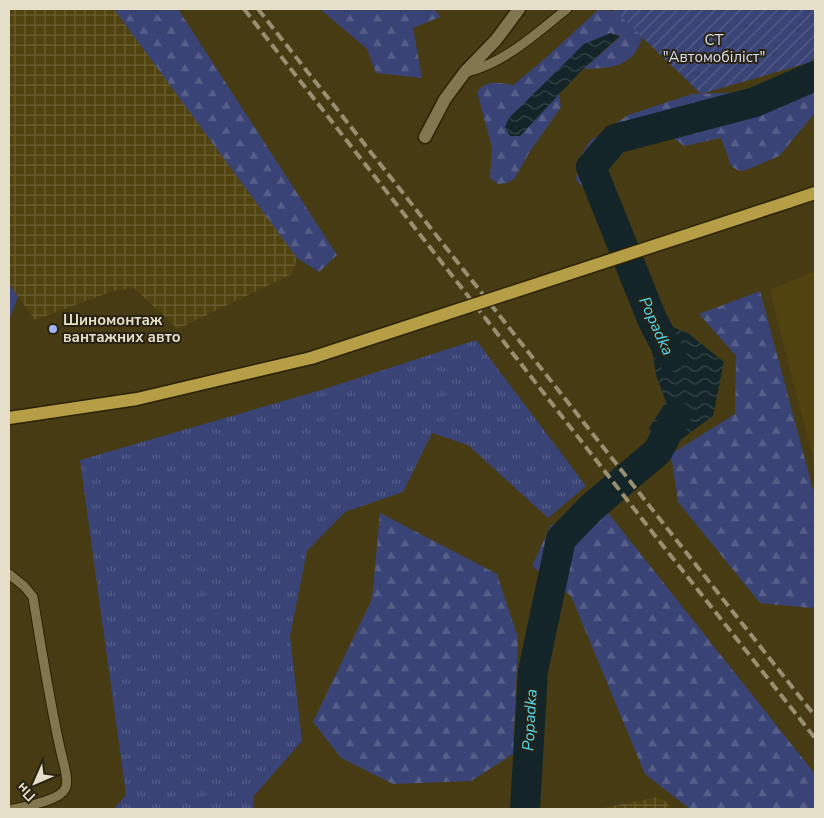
<svg xmlns="http://www.w3.org/2000/svg" width="824" height="818" font-family="'Nunito Sans',sans-serif">
	<style>
		.built { fill: #514310 }
		.industrial { fill: url(#industrial-grid) }
		.grass { fill: url(#grass-tufts) }
		.forest { fill: url(#forest-firs) }
		.garden { fill: url(#garden-furrows) }
		.water { fill: url(#water-waves) }
		.lines { fill: none; stroke-linecap: round; stroke-linejoin: round }
		.river { stroke: #142529; stroke-width: 30 }
		.service-casing { stroke: #2b2204; stroke-width: 11 }
		.minor-casing { stroke: #2b2204; stroke-width: 15 }
		.primary-casing { stroke: #2b2204; stroke-width: 15 }
		.service { stroke: #82764e; stroke-width: 9 }
		.minor { stroke: #82764e; stroke-width: 12 }
		.primary { stroke: #b69e47; stroke-width: 12 }
		.rail { stroke: #988e70; stroke-width: 4; stroke-dasharray: 10 5; stroke-linecap: butt }
		.primary-bridge-casing { stroke: #2b2204; stroke-width: 15; stroke-linecap: butt }
		.primary-bridge { stroke: #b69e47; stroke-width: 12 }
		.poi-dot { fill: #a1b3fd; stroke: #282312; stroke-width: 2 }
		.labels { text-anchor: middle; dominant-baseline: central; stroke-width: 4; stroke-linejoin: round; paint-order: stroke }
		.park-label { font-size: 15px; fill: #d9dff5; stroke: #282312 }
		.poi-label { font-size: 15px; font-weight: bold; fill: #e5dec9; stroke: #282312; text-anchor: start }
		.water-label { font-size: 16px; font-style: italic; fill: #51d8f3; stroke: #282312 }
	</style>
	<defs>
		<pattern id="industrial-grid" width="8" height="8" patternUnits="userSpaceOnUse" patternTransform="scale(1.25)"><rect width="8" height="8" fill="#514310"/><path d="M0 4h8M4 0v8" fill="none" stroke="#6a5e31"/></pattern>
		<pattern id="grass-tufts" width="24" height="20" patternUnits="userSpaceOnUse" patternTransform="scale(1.25)"><rect width="24" height="20" fill="#394376"/><path d="M3 7l-1-3M5 7V3M7 7l1-3M15 17l-1-3M17 17v-4M19 17l1-3" fill="none" stroke="#565e88"/></pattern>
		<pattern id="forest-firs" width="22" height="20" patternUnits="userSpaceOnUse" patternTransform="scale(1.25)"><rect width="22" height="20" fill="#394376"/><path d="M5 1l3.5 6h-7zM16 11l3.5 6h-7z" fill="#565e88"/></pattern>
		<pattern id="garden-furrows" width="10" height="10" patternUnits="userSpaceOnUse" patternTransform="scale(1.25)"><rect width="10" height="10" fill="#394376"/><path d="M-1 1l2-2M0 10L10 0M9 11l2-2" fill="none" stroke="#565e88"/></pattern>
		<pattern id="water-waves" width="16" height="10" patternUnits="userSpaceOnUse" patternTransform="scale(1.25)"><rect width="16" height="10" fill="#142529"/><path d="M0 5q4-4 8 0t8 0" fill="none" stroke="#364447"/></pattern>
	</defs>
	<rect width="100%" height="100%" fill="#473b13"/>
	<!-- built -->
	<path class="built" d="M815 271V467L770 290Z"/>
	<!-- industrial -->
	<path class="industrial" d="M9 9H114L297 258 292 274 178 329 134 288 110 292 35 320 9 284Z
		M657 797 664 800 672 809H599Z"/>
	<!-- grass -->
	<path class="grass" d="M9 284 18 297 9 320Z
		M476 340 586 486 548 518 468 445 432 433 403 492 345 512 307 551 290 636 302 741 253 797 254 809H114L126 795 80 460 321 390Z"/>
	<!-- forest -->
	<path class="forest" d="M114 9H178L337 255 319 272 297 258Z
		M320 9H435L440 17 413 28 422 78 376 73 367 49Z
		M598 10 616 11 633 18 643 34C635 68 611 68 583 69L620 37 611 33 520 136 559 94 561 107 529 153 515 178 508 183 498 184 490 178 492 148 477 92C488 79 498 83 513 85 543 62 570 35 598 10Z
		M815 78V113L779 156 749 169 739 171 731 166 721 138 684 146 668 134 658 135 617 156 582 187 576 180 580 157 590 141 628 115 692 94 748 92Z
		M760 291 815 497V606L811 608 760 603 678 502 671 454 735 414 736 356 699 314Z
		M605 509 815 774V809H690L645 774 571 596 532 566 551 525Z
		M380 513 497 574 518 638 513 754 471 781 393 784 341 758 313 722 372 599Z"/>
	<!-- garden -->
	<path class="garden" d="M613 9H815V56L811 62 701 94Z"/>
	<!-- water -->
	<path class="water" d="M611 33 620 36 583 69 520 136H510L505 127 509 118 584 44Z
		M655 319 689 334 724 362 713 416 672 446 658 451 653 443 649 428 666 402 656 375 648 327 650 320Z"/>
	<g class="lines">
		<!-- river -->
		<path class="river" d="M671 356 652 319 591 167 615 139 755 102 815 76
			M525 809 533 671 561 539 591 508 658 451 676 416"/>
		<defs>
			<path id="service" d="M467 72C505 63 536 33 567 9
				M9 574 24 586 33 597C41 647 49 698 60 748 62 758 70 781 65 789 59 801 26 806 13 809"/>
			<path id="minor" d="M425 137 445 99 465 72 496 40 519 9"/>
			<path id="primary" d="M788 202 815 193
				M9 418 137 399 311 358"/>
		</defs>
		<!-- service casing -->
		<use href="#service" class="service-casing"/>
		<!-- minor casing -->
		<use href="#minor" class="minor-casing"/>
		<!-- primary casing -->
		<use href="#primary" class="primary-casing"/>
		<!-- service -->
		<use href="#service" class="service"/>
		<!-- minor -->
		<use href="#minor" class="minor"/>
		<!-- primary -->
		<use href="#primary" class="primary"/>
		<!-- rail -->
		<path class="rail" d="M244 9 660 542 815 738
			M258 9 815 716"/>
		<defs>
			<path id="primary-bridge" d="M311 358 788 202"/>
		</defs>
		<!-- primary-bridge casing -->
		<use href="#primary-bridge" class="primary-bridge-casing"/>
		<!-- primary-bridge -->
		<use href="#primary-bridge" class="primary-bridge"/>
	</g>
	<!-- markers -->
	<circle class="poi-dot" cx="53" cy="329" r="5"/>
	<g class="labels">
		<!-- park labels -->
		<g class="park-label">
			<text x="714" y="40">СТ<tspan x="714" dy="17">"Автомобіліст"</tspan></text>
		</g>
		<!-- poi labels -->
		<g class="poi-label">
			<text x="63" y="320">Шиномонтаж<tspan x="63" dy="17">вантажних авто</tspan></text>
		</g>
		<!-- water labels -->
		<g class="water-label">
			<text transform="translate(656 326) rotate(66)">Popadka</text>
			<text transform="translate(530 720) rotate(-87)">Popadka</text>
		</g>
	</g>
	<!-- border -->
	<rect width="824" height="818" fill="none" stroke="#e5dec9" stroke-width="20"/>
	<!-- north arrow -->
	<g transform="translate(35 783) rotate(225)" stroke="#282312" stroke-width="4" paint-order="stroke">
	<path d="M0-4L9 19L0 12L-9 19Z" fill="#e5dec9"/>
	<text y="-8" font-size="14" font-weight="bold" text-anchor="middle" fill="#e5dec9">Пн</text>
	</g>
</svg>
